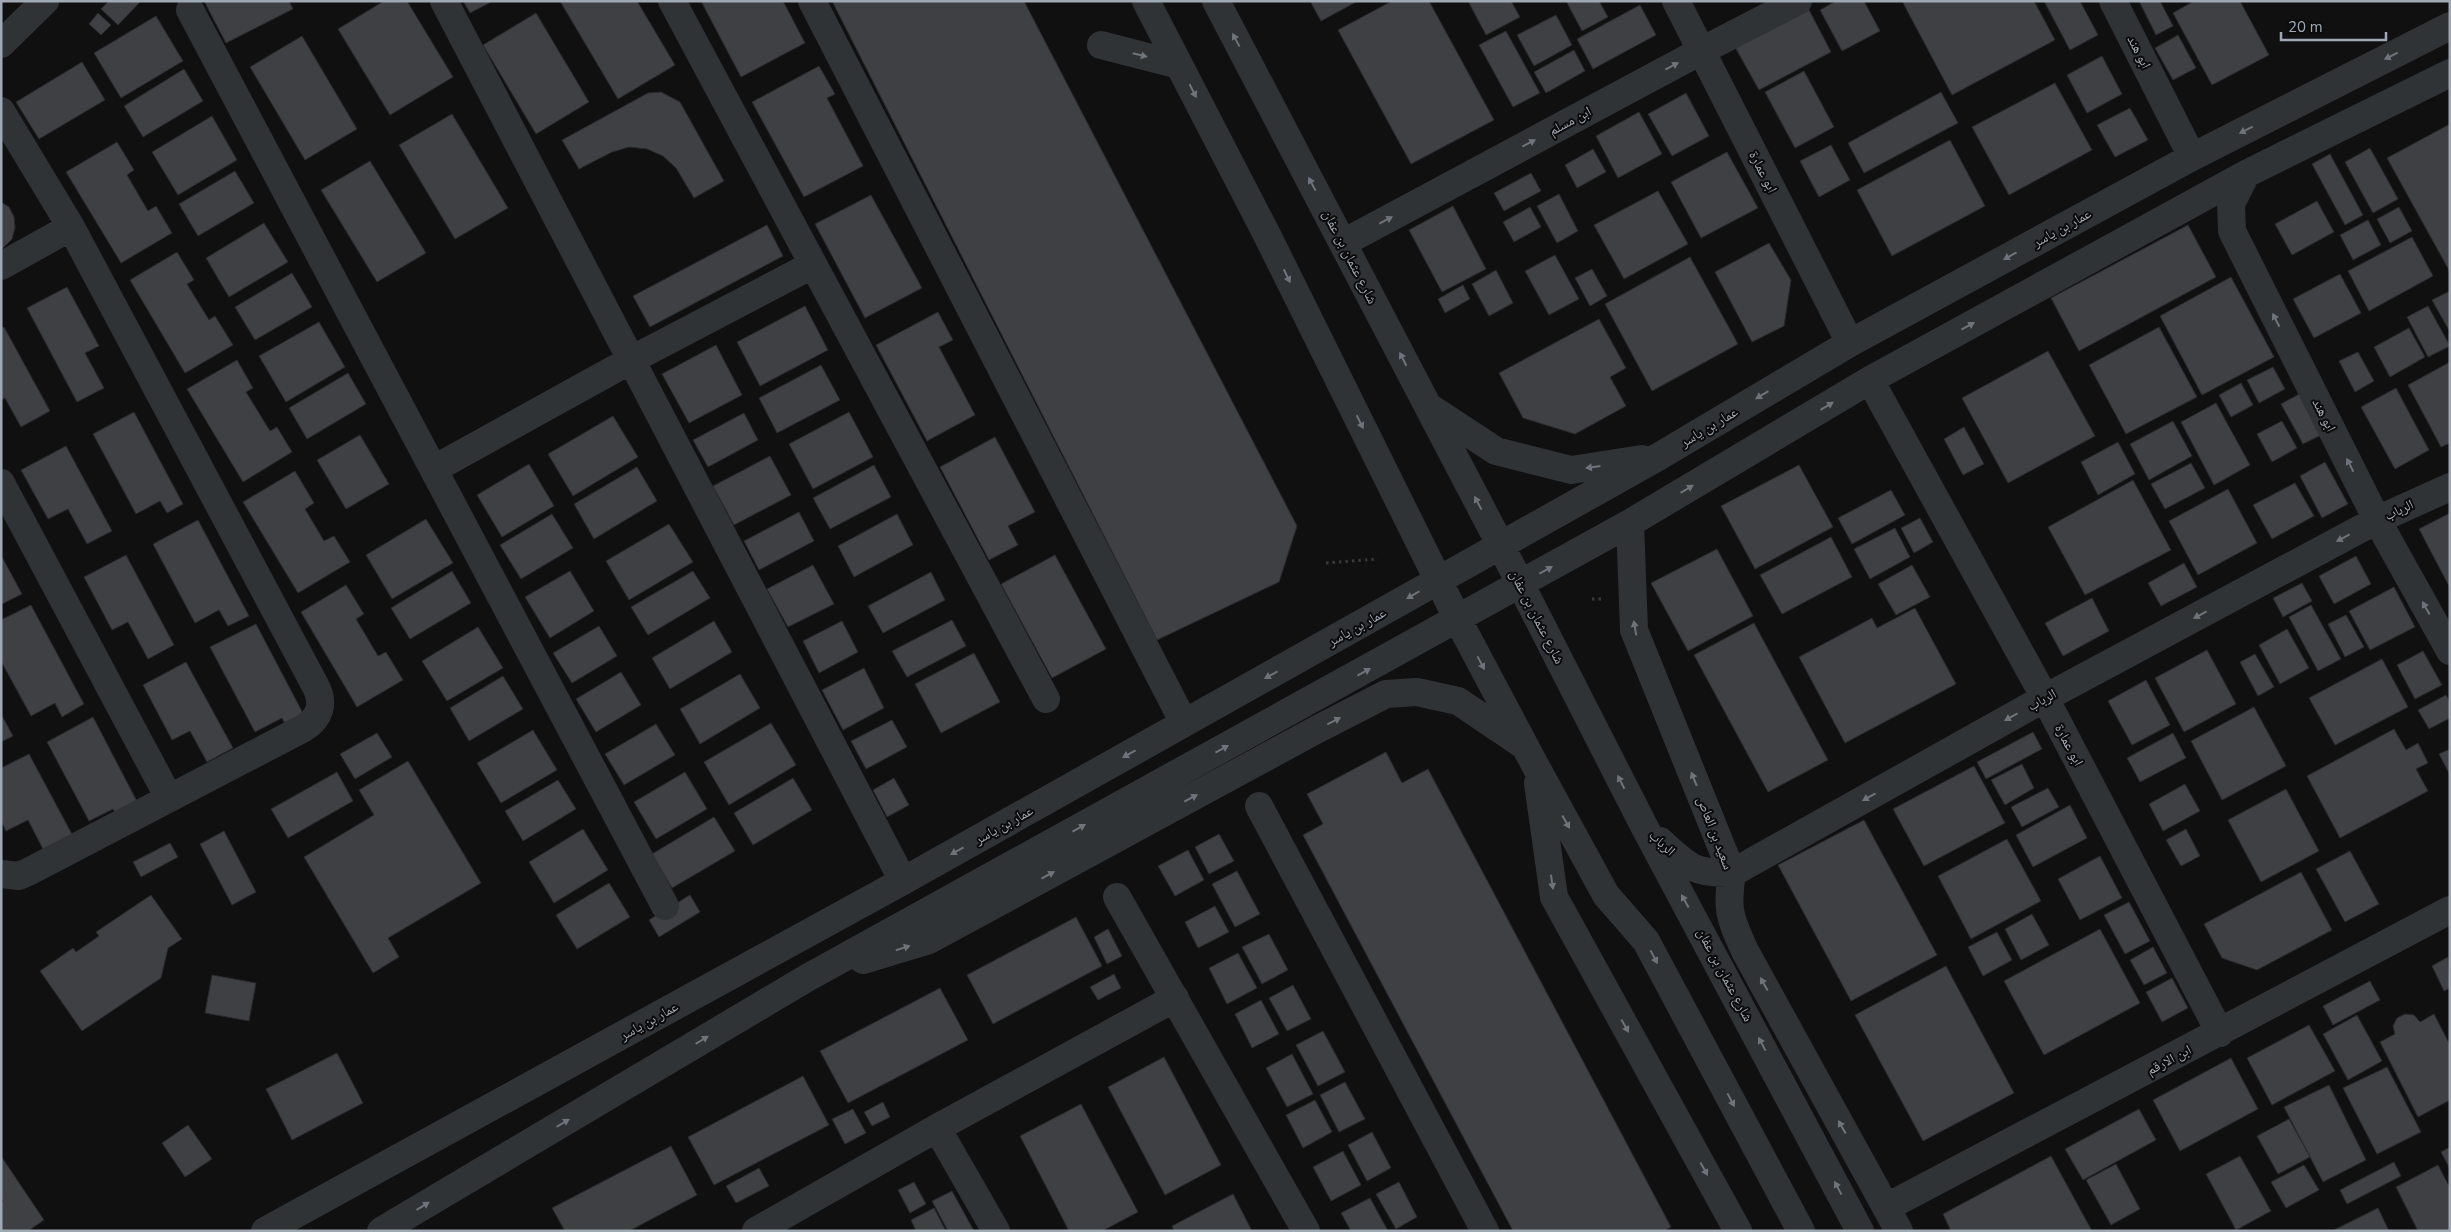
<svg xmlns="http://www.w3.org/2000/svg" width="2451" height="1232" font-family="'Nunito Sans','Noto Naskh Arabic',sans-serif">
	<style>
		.building { fill: #3e4044; stroke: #2a2a2d }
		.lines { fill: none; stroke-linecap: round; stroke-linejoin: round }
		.path { stroke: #363a3d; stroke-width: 3; stroke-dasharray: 2.5 4; stroke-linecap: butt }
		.minor { stroke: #303336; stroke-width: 28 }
		.oneway { fill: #6e747b }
		.labels { text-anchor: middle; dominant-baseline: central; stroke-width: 4; stroke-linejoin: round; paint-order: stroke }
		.street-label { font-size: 14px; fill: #a0a9b3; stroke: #0b0b0c }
	</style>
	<rect width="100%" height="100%" fill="#101011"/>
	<!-- building -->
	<path class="building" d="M109 1H141L118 25 101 9Z
		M204 1H289L293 9 226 43Z
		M384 1H407L453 77 390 115 338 29Z
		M463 1H493L470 13Z
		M560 1H637L675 65 618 99Z
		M701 1H783L805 43 741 77Z
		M832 1H1024L1297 526 1279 582 1157 640Z
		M1310 1H1358L1321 21Z
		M1392 1H1429L1494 120 1411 164 1338 30Z
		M1468 1H1511L1520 17 1486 35Z
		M1566 1H1599L1608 17 1582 31Z
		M1836 1H1864L1880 31 1842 51 1820 10Z
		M1902 1H2034L2055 40 1952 95Z
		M2044 1H2080L2098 35 2070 50Z
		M2139 1H2160L2173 26 2156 35Z
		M2194 1H2240L2269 55 2212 85 2173 13Z
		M1640 5 1656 35 1593 69 1577 39Z
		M1808 8 1831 52 1759 90 1735 47Z
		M98 13 111 25 101 35 89 24Z
		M536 13 589 102 536 134 483 45Z
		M1556 15 1572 45 1534 66 1517 35Z
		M156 16 183 61 121 98 94 53Z
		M1506 31 1540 93 1513 107 1479 45Z
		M2178 35 2196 68 2173 80 2155 48Z
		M302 36 357 129 305 160 250 67Z
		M1574 50 1585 71 1546 93 1534 72Z
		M2102 56 2122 94 2087 113 2067 75Z
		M82 62 105 100 39 139 16 102Z
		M819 66 835 94 827 98 863 166 804 197 752 102Z
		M184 69 203 101 143 137 124 106Z
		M1804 71 1834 127 1795 148 1765 92Z
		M2055 83 2092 150 2009 195 1972 127Z
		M661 92 680 102 724 181 694 198 676 168 663 156 647 149 629 147 612 152 579 169 562 140 648 93Z
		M1941 92 1958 123 1864 173 1848 143Z
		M1686 93 1709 136 1672 156 1648 114Z
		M2130 108 2148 140 2115 157 2097 125Z
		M1639 112 1662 154 1618 178 1596 136Z
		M452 114 508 208 455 239 399 145Z
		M212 116 237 160 178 195 152 152Z
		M2450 124V272L2387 158Z
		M1950 140 1985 206 1892 256 1857 190Z
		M117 142 134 170 127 175 148 211 156 206 172 233 121 263 66 172Z
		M1831 145 1850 180 1819 197 1800 161Z
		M2370 148 2398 199 2373 213 2345 162Z
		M1593 149 1606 172 1577 188 1565 165Z
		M1727 152 1758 208 1701 238 1671 182Z
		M2330 154 2363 215 2345 225 2312 164Z
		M370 161 426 253 377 282 321 190Z
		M235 171 254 203 198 236 179 204Z
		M1531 173 1541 191 1504 211 1494 193Z
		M1658 191 1688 244 1624 279 1594 225Z
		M1559 194 1578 231 1557 243 1537 206Z
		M871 195 922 288 865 318 815 224Z
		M2317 201 2334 232 2292 255 2275 224Z
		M1 202 9 207 14 217 15 228 12 239 1 250Z
		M1453 206 1486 269 1442 292 1409 230Z
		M1530 207 1541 227 1514 242 1503 222Z
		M2399 207 2412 231 2390 243 2377 219Z
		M2368 220 2381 245 2353 260 2340 235Z
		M264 223 288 262 229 297 206 258Z
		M767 225 783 256 650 327 633 296Z
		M2188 225 2216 277 2079 351 2051 298Z
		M2412 237 2433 276 2369 311 2348 271Z
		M1769 243 1791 280 1784 326 1752 342 1715 272Z
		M177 252 194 280 187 284 209 320 215 316 233 345 185 373 130 280Z
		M1555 255 1579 299 1549 315 1525 271Z
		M1690 257 1738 344 1652 391 1605 304Z
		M1592 269 1607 296 1590 306 1575 278Z
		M1496 270 1513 303 1489 316 1472 284Z
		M292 273 312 307 255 340 235 307Z
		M2340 274 2361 313 2314 338 2293 299Z
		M2231 277 2274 357 2202 395 2160 316Z
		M1463 285 1470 299 1445 313 1438 299Z
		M67 287 99 346 85 353 104 388 77 402 27 308Z
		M2450 291V332L2432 300Z
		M805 306 828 350 760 386 737 342Z
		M2428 306 2450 346 2428 357 2407 317Z
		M938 312 953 340 939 347 975 415 927 441 876 345Z
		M1599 319 1626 368 1610 377 1626 406 1575 434 1523 418 1499 373Z
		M319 322 345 367 286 402 259 356Z
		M4 327 50 411 21 427 5 398 1 400V328Z
		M2159 327 2197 397 2126 434 2089 365Z
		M2409 328 2425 357 2390 377 2374 347Z
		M716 345 742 395 689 423 662 374Z
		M2048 351 2095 436 2008 483 1962 398Z
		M2358 352 2374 381 2355 392 2339 361Z
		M237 360 253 388 246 392 270 431 277 427 292 452 243 482 187 389Z
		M2450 362V443L2441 447 2408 385Z
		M821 365 840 400 777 433 759 398Z
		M2273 367 2285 389 2259 403 2247 380Z
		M348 373 366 404 307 439 289 408Z
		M2241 383 2253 405 2231 417 2219 395Z
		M2396 388 2429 450 2395 469 2361 407Z
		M2303 392 2325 433 2303 444 2281 404Z
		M2216 403 2250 465 2214 485 2181 422Z
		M134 412 183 504 167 513 160 501 136 514 93 434Z
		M849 412 873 457 813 489 789 444Z
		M744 413 758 440 708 467 693 440Z
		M613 416 638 457 573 496 548 454Z
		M2173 421 2192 456 2149 480 2130 444Z
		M2282 421 2297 448 2272 462 2257 434Z
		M1964 427 1984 464 1963 475 1944 439Z
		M360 435 389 484 346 509 317 460Z
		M995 437 1035 512 1008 526 1018 545 989 560 940 467Z
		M2118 442 2135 474 2098 495 2081 462Z
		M66 446 112 531 87 544 68 509 48 519 21 470Z
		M770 456 791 495 734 525 713 486Z
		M2325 462 2348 504 2322 518 2300 476Z
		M2191 463 2205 488 2165 509 2151 484Z
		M529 464 554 506 502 537 477 495Z
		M874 465 891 497 830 529 813 498Z
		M1799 465 1833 527 1755 569 1721 506Z
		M637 467 657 501 594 539 574 504Z
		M295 471 314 503 305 509 324 541 334 536 350 562 298 593 243 502Z
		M2133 480 2171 550 2085 595 2048 527Z
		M2295 483 2314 516 2272 539 2253 505Z
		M2228 489 2257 543 2198 575 2169 521Z
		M1891 490 1905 515 1852 544 1838 518Z
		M799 512 814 541 759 570 744 541Z
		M2450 513V586H2449L2419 529Z
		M552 514 573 548 521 579 500 545Z
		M897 514 913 545 854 577 838 546Z
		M1920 518 1933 542 1914 553 1901 528Z
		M426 519 453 563 392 599 366 555Z
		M198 520 249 616 228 626 219 610 195 623 153 544Z
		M669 524 693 562 629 600 606 561Z
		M1895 528 1910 557 1870 579 1854 549Z
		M1831 537 1852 577 1782 614 1760 575Z
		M1717 549 1753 616 1688 651 1651 583Z
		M1 555 22 594 2 604 1 602Z
		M126 555 174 645 148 659 128 622 112 630 84 577Z
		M1055 555 1106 649 1052 678 1001 584Z
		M2356 556 2371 584 2334 604 2319 576Z
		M2184 563 2197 587 2161 606 2148 583Z
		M813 565 834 604 788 627 767 589Z
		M1912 565 1930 597 1896 615 1878 584Z
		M452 571 471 603 410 639 391 608Z
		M570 571 594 611 550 638 525 597Z
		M693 571 710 598 648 635 631 607Z
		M931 572 945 600 883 633 868 606Z
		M2302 583 2312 601 2283 617 2273 598Z
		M346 585 364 614 356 619 378 656 386 652 403 680 357 707 301 612Z
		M2394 587 2415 627 2370 650 2349 611Z
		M2092 598 2109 631 2063 656 2045 623Z
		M31 605 84 704 62 717 55 703 31 716 1 661V620Z
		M2311 605 2341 659 2318 671 2289 617Z
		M1915 608 1956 684 1845 743 1799 657 1872 618 1877 628Z
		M2346 615 2364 647 2345 657 2328 624Z
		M952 620 966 646 907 677 892 651Z
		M714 621 732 652 670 689 652 658Z
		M842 621 858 652 819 673 803 641Z
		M1754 623 1828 760 1768 792 1694 655Z
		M256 624 306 719 288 729 282 718 255 732 210 647Z
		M599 626 617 656 572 683 553 653Z
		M478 627 503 668 447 701 422 661Z
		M2287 629 2309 668 2280 684 2259 645Z
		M2207 650 2236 704 2184 732 2155 678Z
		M2423 651 2442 685 2415 699 2397 665Z
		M974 653 1000 702 941 733 915 684Z
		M2255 654 2274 687 2258 696 2240 662Z
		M2382 659 2408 707 2335 745 2309 698Z
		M186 662 233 748 207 762 190 731 172 740 143 685Z
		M864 668 884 708 843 730 822 690Z
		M621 672 641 705 596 732 576 699Z
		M740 674 760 708 700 744 680 709Z
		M503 676 523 709 469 741 450 708Z
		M2146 680 2170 725 2132 745 2108 701Z
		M2446 695 2450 702V718L2429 729 2418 710Z
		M2254 707 2286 766 2222 800 2191 741Z
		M1 714 13 736 1 742Z
		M93 717 141 809 119 820 113 809 89 821 47 742Z
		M892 720 907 747 866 769 851 741Z
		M771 723 796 765 729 805 704 762Z
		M656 724 675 755 624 785 605 754Z
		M2394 729 2406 750 2418 743 2428 763 2416 769 2428 791 2340 838 2307 776Z
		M533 730 557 770 501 803 477 763Z
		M2033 732 2042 749 1986 779 1977 762Z
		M377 733 392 757 355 779 340 754Z
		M2173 733 2186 758 2140 782 2127 758Z
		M2450 749V775L2439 754Z
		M1386 752 1402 783 1428 769 1671 1227 1664 1231H1513L1303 835 1323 824 1307 794Z
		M29 754 74 838 45 853 28 820 6 831 1 821V768Z
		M408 761 481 883 388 938 399 957 373 973 304 857 374 815 359 790Z
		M2022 764 2034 788 2005 805 1991 780Z
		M1974 766 2005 823 1924 866 1893 809Z
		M337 772 353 801 288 838 271 809Z
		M685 772 707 809 656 839 634 802Z
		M793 778 812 810 753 845 734 813Z
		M894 778 909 805 887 817 873 790Z
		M558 780 576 809 523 841 505 811Z
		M2185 784 2200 811 2163 831 2149 804Z
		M2048 788 2059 807 2022 827 2011 807Z
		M2286 789 2319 851 2261 882 2228 820Z
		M2070 805 2087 838 2033 867 2016 835Z
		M714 817 735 851 672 888 652 854Z
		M1864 820 1937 955 1851 1001 1778 865Z
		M583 829 608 870 554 903 529 862Z
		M2186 829 2200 856 2181 866 2166 840Z
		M224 831 256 892 232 905 200 844Z
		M1219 834 1234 861 1209 874 1195 847Z
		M2007 839 2041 901 1971 939 1938 876Z
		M170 843 178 857 141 877 133 862Z
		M1188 850 1204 880 1175 896 1158 866Z
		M2350 851 2379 904 2345 922 2316 869Z
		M2100 856 2122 898 2080 920 2058 879Z
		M1237 871 1260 914 1235 927 1212 884Z
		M2301 872 2332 930 2257 970 2222 958 2204 924Z
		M609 883 630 917 577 949 556 915Z
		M151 895 182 939 168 948 161 978 82 1031 40 971 73 948 76 952 99 936 96 932Z
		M690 895 700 912 659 937 649 920Z
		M2129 902 2150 941 2125 954 2104 915Z
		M1215 906 1229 932 1198 948 1185 922Z
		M2032 914 2049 945 2021 960 2005 929Z
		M1076 917 1102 966 993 1024 967 975Z
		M1108 929 1122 956 1107 964 1094 937Z
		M2100 929 2140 1003 2044 1055 2004 981Z
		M1997 932 2012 960 1983 976 1968 947Z
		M1269 934 1288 970 1262 984 1242 947Z
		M2153 947 2167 973 2144 985 2130 960Z
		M1238 953 1257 988 1227 1004 1209 968Z
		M2448 957 2450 988 2444 991 2432 966Z
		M1946 966 2014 1093 1923 1141 1855 1015Z
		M1114 974 1121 988 1098 1000 1090 987Z
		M212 975 256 983 249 1021 205 1013Z
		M2172 978 2188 1008 2162 1022 2146 992Z
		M2370 981 2380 1000 2333 1025 2323 1006Z
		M1293 985 1311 1019 1287 1031 1269 998Z
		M940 988 968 1040 848 1103 820 1051Z
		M1261 1000 1279 1034 1252 1048 1235 1014Z
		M2405 1014 2414 1015 2420 1022 2434 1014 2450 1045V1100L2418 1117 2380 1042 2395 1034 2393 1026 2397 1018Z
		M2357 1015 2382 1061 2348 1080 2323 1034Z
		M2309 1025 2335 1071 2272 1105 2247 1058Z
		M1323 1031 1345 1072 1318 1086 1296 1045Z
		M337 1053 363 1103 292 1140 266 1089Z
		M1292 1054 1313 1094 1287 1107 1266 1068Z
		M1164 1057 1221 1165 1165 1195 1108 1087Z
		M2231 1058 2258 1109 2180 1151 2153 1100Z
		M2387 1067 2421 1132 2377 1154 2343 1088Z
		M803 1076 829 1125 714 1185 688 1137Z
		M1345 1082 1365 1119 1339 1132 1320 1095Z
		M2329 1085 2366 1160 2323 1182 2284 1107Z
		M1315 1100 1332 1132 1303 1148 1286 1115Z
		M883 1102 890 1117 872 1126 864 1112Z
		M1081 1104 1138 1212 1102 1231H1069L1020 1136Z
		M853 1109 866 1133 845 1144 832 1119Z
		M2139 1109 2156 1140 2083 1180 2065 1149Z
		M2289 1119 2310 1157 2278 1174 2257 1136Z
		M188 1125 212 1159 185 1177 162 1143Z
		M1372 1132 1391 1168 1367 1181 1348 1145Z
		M671 1146 697 1195 629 1231H565L552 1208Z
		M2450 1147V1169L2441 1152Z
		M1343 1151 1361 1185 1331 1201 1313 1167Z
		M1 1156 44 1220 28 1231H1V1202L3 1201 1 1198Z
		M2051 1156 2092 1231H1951L1943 1214Z
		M2240 1156 2271 1211 2236 1230 2206 1174Z
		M2394 1162 2401 1176 2347 1204 2340 1190Z
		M2116 1164 2140 1209 2111 1225 2086 1180Z
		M2304 1165 2319 1190 2286 1208 2271 1182Z
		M2438 1165 2450 1188V1231H2418L2396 1187Z
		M759 1168 769 1186 736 1203 726 1186Z
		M914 1182 926 1204 910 1213 898 1190Z
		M1399 1182 1417 1217 1396 1229 1376 1194Z
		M952 1191 974 1231H948L932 1201Z
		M1233 1194 1252 1231H1174L1172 1226Z
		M1370 1198 1388 1231H1351L1341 1213Z
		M934 1208 946 1231H916L911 1220Z
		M2378 1208 2389 1231H2332Z"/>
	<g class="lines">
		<!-- path -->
		<path class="path" d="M1326 563 1378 559
			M1592 599H1602"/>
		<!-- minor -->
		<path class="minor" d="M444 1 903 881
			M672 1 1046 699
			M812 1 1184 723
			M1146 1 1266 233 1458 620 1535 765 1606 895 1646 941 1801 1231
			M1216 1 1501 546 1644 826 1860 1231
			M1676 1 1850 343
			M2113 1 2192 157
			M190 10 665 906
			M1 44 45 1
			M1101 45 1179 65
			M1 111 71 227 315 685C325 703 320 718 304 728L28 872 19 876 1 874
			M2246 174 2231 204 2232 231 2377 520 2450 651
			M1343 243 1701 51 1798 1
			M1 266 71 227
			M1870 380 2045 698 2220 1033
			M1429 407 1496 451 1571 470 1642 459
			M434 469 631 360 812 265
			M1 483 169 798
			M1630 523 1634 630 1732 873C1726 910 1730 918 1745 951L1899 1231
			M1538 783 1554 897 1738 1231
			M1259 806 1485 1231
			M1660 841C1687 866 1693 874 1732 873L2045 698 2377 520 2450 487
			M1117 897 1306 1231
			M863 960 929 940 1316 730 1386 694 1417 692 1458 701 1523 745
			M937 1128 996 1231
			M1887 1207 2450 910
			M265 1231 903 881 1658 457 1850 343 2192 157 2450 26
			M381 1231 807 978 1630 523 1870 380 2246 174 2450 73
			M756 1231 937 1128 1175 998"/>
	</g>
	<!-- one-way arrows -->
	<defs><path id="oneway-solid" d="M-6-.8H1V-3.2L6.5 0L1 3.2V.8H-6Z" transform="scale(1.25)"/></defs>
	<g class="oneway">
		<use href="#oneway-solid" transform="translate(1236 40) rotate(-118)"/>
		<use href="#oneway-solid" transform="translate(1140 55) rotate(14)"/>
		<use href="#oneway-solid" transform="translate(2391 56) rotate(153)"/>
		<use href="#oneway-solid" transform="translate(1672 66) rotate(-28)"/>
		<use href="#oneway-solid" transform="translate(1193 91) rotate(63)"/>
		<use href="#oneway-solid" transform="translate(2246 130) rotate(153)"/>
		<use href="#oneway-solid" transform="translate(1529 143) rotate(-28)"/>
		<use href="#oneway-solid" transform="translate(1312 184) rotate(-118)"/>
		<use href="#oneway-solid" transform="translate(1386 220) rotate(-28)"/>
		<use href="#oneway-solid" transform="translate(2010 256) rotate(151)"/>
		<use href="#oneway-solid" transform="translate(1287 276) rotate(64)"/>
		<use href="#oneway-solid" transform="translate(2276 320) rotate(-117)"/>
		<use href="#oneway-solid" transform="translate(1968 326) rotate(-29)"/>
		<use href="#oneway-solid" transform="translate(1403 359) rotate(-117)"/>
		<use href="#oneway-solid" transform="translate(1762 395) rotate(149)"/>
		<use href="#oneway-solid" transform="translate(1827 406) rotate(-31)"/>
		<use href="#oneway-solid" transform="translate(1360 422) rotate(64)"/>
		<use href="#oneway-solid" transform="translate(2350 465) rotate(-117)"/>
		<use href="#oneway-solid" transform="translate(1593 467) rotate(172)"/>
		<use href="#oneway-solid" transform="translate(1687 489) rotate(-31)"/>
		<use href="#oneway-solid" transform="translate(1478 503) rotate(-118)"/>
		<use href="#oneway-solid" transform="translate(2343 538) rotate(152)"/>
		<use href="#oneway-solid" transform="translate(1546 570) rotate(-29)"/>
		<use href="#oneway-solid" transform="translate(1413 595) rotate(150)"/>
		<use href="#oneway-solid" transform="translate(2426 608) rotate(-119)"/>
		<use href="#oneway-solid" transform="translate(2200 615) rotate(152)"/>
		<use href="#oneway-solid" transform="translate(1635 628) rotate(-100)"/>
		<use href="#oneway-solid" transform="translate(1481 663) rotate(62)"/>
		<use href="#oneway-solid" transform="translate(1364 672) rotate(-29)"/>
		<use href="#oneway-solid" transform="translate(1271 675) rotate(151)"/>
		<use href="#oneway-solid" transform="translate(2011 717) rotate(151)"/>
		<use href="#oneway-solid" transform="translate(1334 721) rotate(-27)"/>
		<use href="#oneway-solid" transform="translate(1222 749) rotate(-29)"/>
		<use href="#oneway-solid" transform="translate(1129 754) rotate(151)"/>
		<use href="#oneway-solid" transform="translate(1694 779) rotate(-112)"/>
		<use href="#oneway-solid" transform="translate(1621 782) rotate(-117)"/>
		<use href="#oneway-solid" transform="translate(1869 797) rotate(151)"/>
		<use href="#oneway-solid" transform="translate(1191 798) rotate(-28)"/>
		<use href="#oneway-solid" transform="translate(1566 822) rotate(61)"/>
		<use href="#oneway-solid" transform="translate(1079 828) rotate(-29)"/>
		<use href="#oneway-solid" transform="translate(957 851) rotate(151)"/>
		<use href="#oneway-solid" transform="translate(1048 875) rotate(-28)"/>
		<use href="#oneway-solid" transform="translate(1552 882) rotate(82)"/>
		<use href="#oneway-solid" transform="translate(1685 901) rotate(-119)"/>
		<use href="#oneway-solid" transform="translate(903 948) rotate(-17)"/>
		<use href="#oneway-solid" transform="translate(1654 957) rotate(62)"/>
		<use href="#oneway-solid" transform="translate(1764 984) rotate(-119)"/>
		<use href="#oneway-solid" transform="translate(1625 1026) rotate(61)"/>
		<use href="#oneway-solid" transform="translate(702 1040) rotate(-31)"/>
		<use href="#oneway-solid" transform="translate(1762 1044) rotate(-118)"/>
		<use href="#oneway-solid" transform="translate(1731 1100) rotate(62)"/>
		<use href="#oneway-solid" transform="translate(563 1123) rotate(-31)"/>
		<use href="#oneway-solid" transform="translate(1842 1127) rotate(-119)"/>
		<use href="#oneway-solid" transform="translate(1704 1169) rotate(61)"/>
		<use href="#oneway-solid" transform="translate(1838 1188) rotate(-118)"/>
		<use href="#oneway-solid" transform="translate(423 1206) rotate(-31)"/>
	</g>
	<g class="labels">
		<!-- street labels -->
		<g class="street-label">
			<text transform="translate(2139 52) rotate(63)">ابو هند</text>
			<text transform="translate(1570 121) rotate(-28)">ابن مسلم</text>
			<text transform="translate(1763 172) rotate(63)">ابو عمارة</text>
			<text transform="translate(2062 228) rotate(-29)">عمار بن ياسر</text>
			<text transform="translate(1350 257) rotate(63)">شارع عثمان بن عفان</text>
			<text transform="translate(2324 415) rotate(63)">ابو هند</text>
			<text transform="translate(1709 427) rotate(-31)">عمار بن ياسر</text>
			<text transform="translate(2399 510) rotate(-25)">الرباب</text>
			<text transform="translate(1537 617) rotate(63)">شارع عثمان بن عفان</text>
			<text transform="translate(1357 627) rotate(-29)">عمار بن ياسر</text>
			<text transform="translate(2042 700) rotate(-29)">الرباب</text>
			<text transform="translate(2069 745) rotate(62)">ابو عمارة</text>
			<text transform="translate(1004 825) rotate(-29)">عمار بن ياسر</text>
			<text transform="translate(1715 833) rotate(69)">سعيد بن العاص</text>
			<text transform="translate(1662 843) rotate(43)">الرباب</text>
			<text transform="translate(1725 975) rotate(62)">شارع عثمان بن عفان</text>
			<text transform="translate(649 1021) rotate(-29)">عمار بن ياسر</text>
			<text transform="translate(2169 1060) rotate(-28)">ابن الارقم</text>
		</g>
	</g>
	<!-- border -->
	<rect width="2451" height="1232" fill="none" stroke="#a0a9b3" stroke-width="5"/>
	<!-- scale -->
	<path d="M2281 32v8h105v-8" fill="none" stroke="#a0a9b3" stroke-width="2.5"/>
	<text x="2288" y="32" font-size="15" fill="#a0a9b3" stroke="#0b0b0c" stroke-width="4" paint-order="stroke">20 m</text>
</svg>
